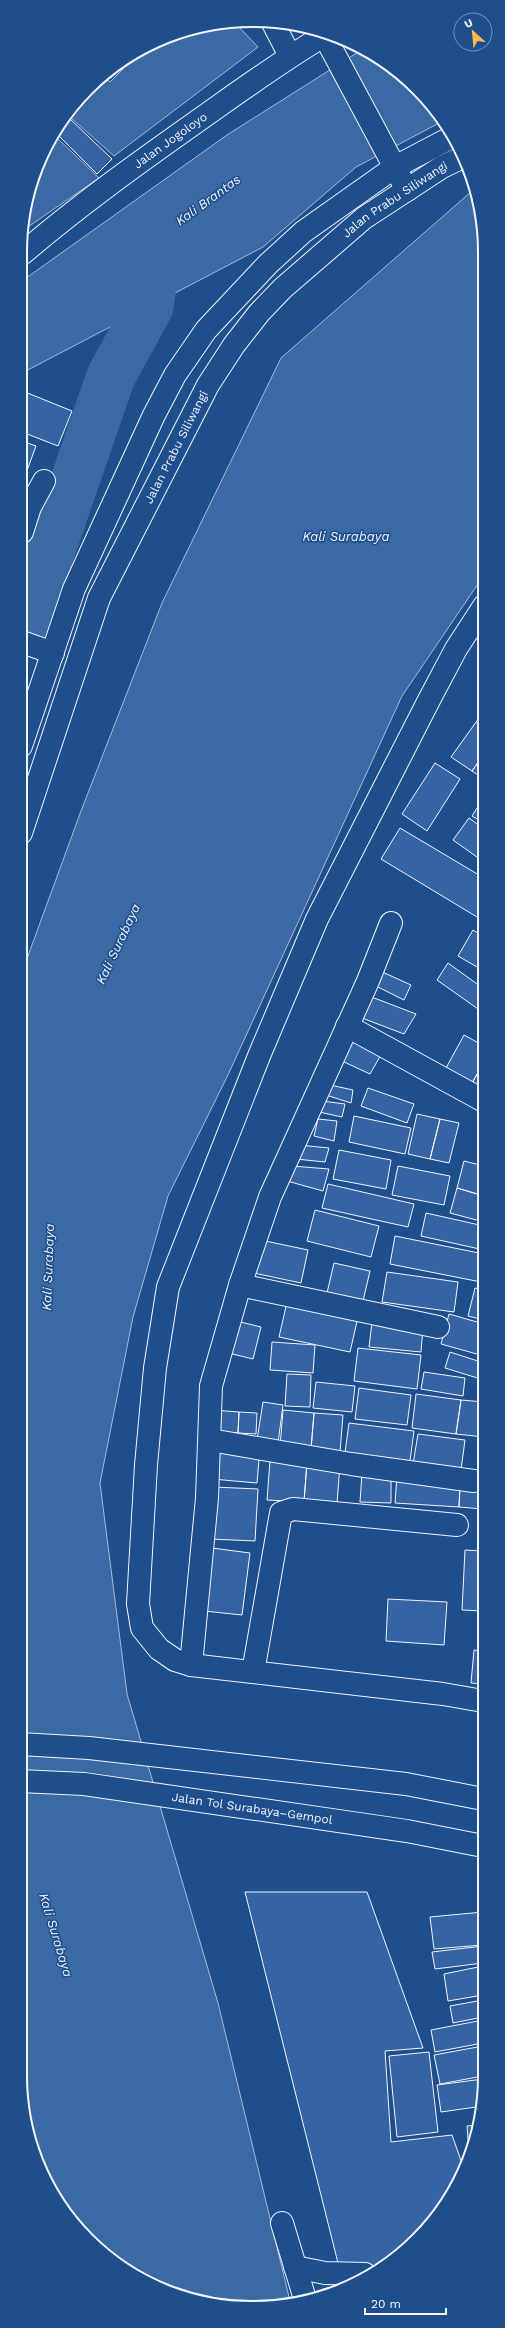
<svg xmlns="http://www.w3.org/2000/svg" width="505" height="2328" font-family="'Work Sans',sans-serif">
	<style>
		.water { fill: #3b69a3; stroke: #a8bbd7 }
		.lines { fill: none; stroke-linecap: round; stroke-linejoin: round }
		.river { stroke: #3b69a3; stroke-width: 49 }
		.building { fill: #3563a3; stroke: #f2f6ff }
		.street-casing { stroke: #f2f6ff; stroke-width: 24 }
		.primary-casing { stroke: #f2f6ff; stroke-width: 24 }
		.highway-casing { stroke: #f2f6ff; stroke-width: 24 }
		.street { stroke: #1f4e8c; stroke-width: 22 }
		.primary { stroke: #1f4e8c; stroke-width: 22 }
		.highway { stroke: #1f4e8c; stroke-width: 22 }
		.labels { text-anchor: middle; dominant-baseline: central; stroke-width: 3; stroke-linejoin: round; paint-order: stroke }
		.street-label { font-size: 12px; fill: #f2f6ff; stroke: #1f4e8c }
		.water-label { font-size: 13px; font-style: italic; fill: #f2f6ff; stroke: #1f4e8c }
		.rim { fill: none; stroke: #f2f6ff; stroke-width: 2 }
	</style>
	<rect width="100%" height="100%" fill="#1f4e8c"/>
	<!-- water -->
	<path class="water" d="M237 25 258 47 114 156 69 116 104 76 110 82 126 66 122 62 192 28Z
		M363 49 417 88 441 122 356 167 263 247 22 373V281L227 135Z
		M53 134 99 178 22 231V222Z
		M472 191 484 237V575L402 696 227 1077 168 1196 133 1317 100 1483 127 1694 218 2003 290 2301 238 2308 150 2284 88 2240 38 2164 20 2075 21 975 81 811 162 603 281 358Z"/>
	<g class="lines">
		<!-- river -->
		<path class="river" d="M22 634 111 376 149 307 158 240"/>
	</g>
	<!-- building -->
	<path class="building" d="M120 63 123 66 111 78 106 73 111 68Z
		M68 117 112 159 97 174 55 132Z
		M25 392 72 411 58 446 22 432V399Z
		M22 441 36 446 25 476 22 475Z
		M484 711V754L472 771 451 757Z
		M484 754V779L472 771Z
		M435 763 460 779 427 831 402 814Z
		M484 797V823L472 816Z
		M469 818 484 829V862L453 840Z
		M400 828 484 878V905L477 917 381 859Z
		M473 930 484 937V971L458 956Z
		M448 963 484 989V1001L478 1009 437 980Z
		M378 970 411 985 404 1000 372 984Z
		M369 996 416 1014 404 1034 362 1018Z
		M464 1035 484 1046V1062L472 1083 446 1068Z
		M351 1039 382 1053 370 1074 342 1061Z
		M484 1062V1089L472 1083Z
		M330 1085 353 1090 351 1103 326 1095Z
		M368 1088 414 1104 407 1123 361 1106Z
		M322 1101 345 1104 342 1117 319 1112Z
		M417 1114 440 1119 430 1159 408 1154Z
		M354 1116 411 1128 405 1154 349 1142Z
		M318 1119 337 1121 334 1141 314 1136Z
		M440 1119 459 1123 449 1163 430 1159Z
		M299 1145 329 1148 325 1162 296 1159Z
		M339 1150 391 1160 386 1189 333 1179Z
		M464 1161 484 1166V1196L457 1188Z
		M292 1166 329 1169 323 1191 287 1181Z
		M398 1166 450 1176 444 1205 392 1195Z
		M328 1184 414 1204 408 1227 322 1208Z
		M457 1188 484 1196V1222L450 1213Z
		M315 1210 379 1226 371 1257 307 1241Z
		M426 1213 484 1226V1250L421 1236Z
		M395 1236 484 1254 481 1282 390 1264Z
		M256 1239 308 1250 301 1283 249 1272Z
		M334 1263 370 1271 363 1301 327 1293Z
		M387 1272 458 1282 454 1312 382 1302Z
		M475 1288 484 1290V1320L468 1316Z
		M287 1302 358 1317 350 1352 279 1337Z
		M449 1314 484 1324V1356L441 1344Z
		M232 1320 261 1327 253 1359 224 1352Z
		M372 1322 423 1327 421 1352 369 1347Z
		M272 1342 315 1345 313 1373 270 1370Z
		M358 1348 421 1355 417 1389 354 1381Z
		M450 1352 484 1363V1380L445 1368Z
		M424 1372 465 1378 463 1396 421 1389Z
		M287 1374 311 1375 310 1407 285 1406Z
		M316 1382 355 1386 352 1412 313 1408Z
		M359 1388 411 1395 407 1425 355 1419Z
		M416 1394 461 1400 456 1434 412 1428Z
		M461 1400 484 1402V1437L456 1434Z
		M263 1402 283 1405 278 1443 257 1440Z
		M213 1410 239 1412 238 1433 211 1431Z
		M283 1410 314 1413 311 1449 280 1447Z
		M239 1412 257 1413 256 1434 238 1433Z
		M314 1413 343 1415 340 1452 311 1449Z
		M349 1423 414 1431 410 1461 345 1453Z
		M418 1434 465 1440 461 1470 413 1464Z
		M215 1445 260 1448 257 1483 212 1479Z
		M270 1460 307 1462 304 1502 267 1500Z
		M307 1462 340 1464 337 1504 304 1502Z
		M362 1473 391 1475V1503L360 1502Z
		M397 1476 460 1485 459 1507 395 1503Z
		M460 1485 484 1489 483 1509 459 1507Z
		M214 1487 258 1489 255 1541 211 1539Z
		M212 1548 250 1553 242 1615 204 1611Z
		M465 1550 483 1551V1611L462 1610Z
		M388 1599 447 1602 444 1645 386 1641Z
		M474 1650 483 1651V1684L471 1683Z
		M245 1892H367L423 2048 385 2051 391 2142 452 2135 464 2169 461 2179 406 2250 375 2268 339 2267Z
		M483 1912V1945L434 1949 430 1917Z
		M483 1946V1963L435 1969 432 1952Z
		M483 1966V1995L448 2001 444 1974Z
		M483 2000V2017L453 2023 450 2006Z
		M483 2020V2043L435 2052 431 2030Z
		M483 2046V2076L440 2084 434 2055Z
		M429 2052 438 2132 397 2137 389 2056Z
		M483 2079V2106L441 2112 437 2085Z
		M477 2125 469 2151 467 2126Z
		M357 2279 335 2291 334 2280Z"/>
	<g class="lines">
		<defs>
			<g id="street">
				<path d="M273 23 290 56"/>
				<path d="M324 35 407 190"/>
				<path id="s1" d="M22 254C78 206 138 163 199 120 240 91 281 61 325 35"/>
				<path d="M22 532 30 507 44 481"/>
				<path d="M22 642 53 653"/>
				<path d="M347 1026 484 1101"/>
				<path d="M240 1285 438 1327"/>
				<path d="M210 1440 351 1464 474 1481"/>
				<path d="M191 1665 207 1498 211 1386 240 1285 270 1197 368 981 391 923"/>
				<path d="M253 1672 281 1513 293 1509 457 1525"/>
				<path d="M483 1701 443 1694 191 1665 175 1660 159 1649 142 1628 138 1604 146 1465 155 1368 168 1287 259 1056 317 919 429 700 456 649 484 606"/>
				<path d="M282 2223 305 2299"/>
				<path d="M295 2267 325 2273 365 2274"/>
			</g>
			<g id="primary">
				<path d="M21 746 74 589 154 415 175 375 206 330 268 264 303 232 395 167 452 137"/>
				<path id="s2" d="M21 833 99 598 208 385 234 345 259 313 283 288 364 218 442 167 463 157"/>
			</g>
			<g id="highway">
				<path d="M20 1744 89 1748 406 1784 483 1799"/>
				<path id="s3" d="M20 1781 84 1784 407 1831 483 1846"/>
			</g>
		</defs>
		<!-- street casing -->
		<use href="#street" class="street-casing"/>
		<!-- primary casing -->
		<use href="#primary" class="primary-casing"/>
		<!-- highway casing -->
		<use href="#highway" class="highway-casing"/>
		<!-- street -->
		<use href="#street" class="street"/>
		<!-- primary -->
		<use href="#primary" class="primary"/>
		<!-- highway -->
		<use href="#highway" class="highway"/>
	</g>
	<g class="labels">
		<!-- street labels -->
		<g class="street-label">
			<text stroke="none"><textPath href="#s1" startOffset="187">Jalan Jogoloyo</textPath></text>
			<text stroke="none"><textPath href="#s2" startOffset="753">Jalan Prabu Siliwangi</textPath></text>
			<text stroke="none"><textPath href="#s2" startOffset="417">Jalan Prabu Siliwangi</textPath></text>
			<text stroke="none"><textPath href="#s3" startOffset="234">Jalan Tol Surabaya–Gempol</textPath></text>
		</g>
		<!-- water labels -->
		<g class="water-label">
			<text transform="translate(208 200) rotate(-36)">Kali Brantas</text>
			<text x="346" y="536">Kali Surabaya</text>
			<text transform="translate(118 944) rotate(-65)">Kali Surabaya</text>
			<text transform="translate(48 1267) rotate(-88)">Kali Surabaya</text>
			<text transform="translate(56 1935) rotate(73)">Kali Surabaya</text>
		</g>
	</g>
	<!-- crop -->
	<path d="M0 0H505V2328H0ZM252 27H253A225 225 0 0 1 478 252V2076A225 225 0 0 1 253 2301H252A225 225 0 0 1 27 2076V252A225 225 0 0 1 252 27Z" fill="#1f4e8c" fill-rule="evenodd"/>
	<path class="rim" d="M252 27H253A225 225 0 0 1 478 252V2076A225 225 0 0 1 253 2301H252A225 225 0 0 1 27 2076V252A225 225 0 0 1 252 27Z"/>
	<!-- north arrow -->
	<g transform="translate(473 32) rotate(333)"><circle r="19" fill="#1f4e8c" stroke="#7391ba"/>
	<path d="M0-3L7 15L0 10L-7 15Z" fill="#ffb74d"/>
	<text y="-6" font-size="11" font-weight="bold" text-anchor="middle" fill="#f2f6ff">U</text>
	</g>
	<!-- scale -->
	<path d="M365 2308v6h81v-6" fill="none" stroke="#f2f6ff" stroke-width="2"/>
	<text x="371" y="2308" font-size="12" fill="#f2f6ff" stroke="#1f4e8c" stroke-width="3" paint-order="stroke">20 m</text>
</svg>
